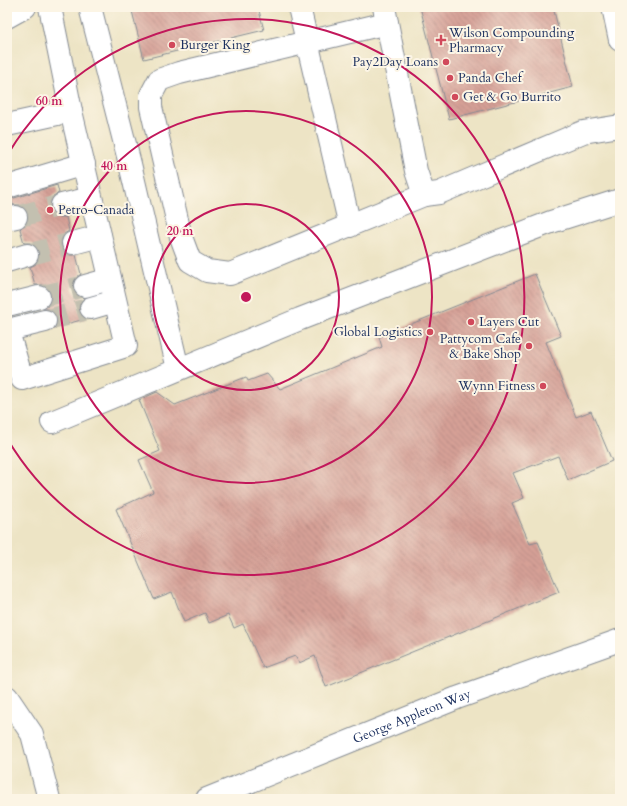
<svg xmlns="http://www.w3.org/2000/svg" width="627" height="806" font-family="Cardo,serif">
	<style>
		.building { fill: url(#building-back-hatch) }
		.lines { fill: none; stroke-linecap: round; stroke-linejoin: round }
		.minor-tunnel { stroke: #c3c0b0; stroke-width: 22; stroke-dasharray: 22 11; stroke-linecap: butt }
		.minor-casing { stroke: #848a92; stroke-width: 24 }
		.major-casing { stroke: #848a92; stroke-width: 24 }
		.minor { stroke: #fff; stroke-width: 22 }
		.major { stroke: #fff; stroke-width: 22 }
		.ring { fill: none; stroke: #c2185b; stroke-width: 2 }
		.poi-dot { fill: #d1495b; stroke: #fcf5e5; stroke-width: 1.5 }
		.labels { text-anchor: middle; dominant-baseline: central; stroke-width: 4; stroke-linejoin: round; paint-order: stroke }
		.poi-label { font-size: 13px; fill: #1b2f5e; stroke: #fcf5e5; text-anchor: start }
		.street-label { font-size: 13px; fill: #1b2f5e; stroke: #fcf5e5 }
		.centre { fill: #c2185b; stroke: #fcf5e5; stroke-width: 2 }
		.ring-label { font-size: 12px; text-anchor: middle; font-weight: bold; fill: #c2185b; stroke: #fcf5e5; stroke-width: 4; stroke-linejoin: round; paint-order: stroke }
	</style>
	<defs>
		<pattern id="building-back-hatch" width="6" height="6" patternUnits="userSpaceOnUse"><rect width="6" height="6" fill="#d6a096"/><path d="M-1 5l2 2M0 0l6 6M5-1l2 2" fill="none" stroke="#ad837e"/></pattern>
	</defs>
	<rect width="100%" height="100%" fill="#fcf5e5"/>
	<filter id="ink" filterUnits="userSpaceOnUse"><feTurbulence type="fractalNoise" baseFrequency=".025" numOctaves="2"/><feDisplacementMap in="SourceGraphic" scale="8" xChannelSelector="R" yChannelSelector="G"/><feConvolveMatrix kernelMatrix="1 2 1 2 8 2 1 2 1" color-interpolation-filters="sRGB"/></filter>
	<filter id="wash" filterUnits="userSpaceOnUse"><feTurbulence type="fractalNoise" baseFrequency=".012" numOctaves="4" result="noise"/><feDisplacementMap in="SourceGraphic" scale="16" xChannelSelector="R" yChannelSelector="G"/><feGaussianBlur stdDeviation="0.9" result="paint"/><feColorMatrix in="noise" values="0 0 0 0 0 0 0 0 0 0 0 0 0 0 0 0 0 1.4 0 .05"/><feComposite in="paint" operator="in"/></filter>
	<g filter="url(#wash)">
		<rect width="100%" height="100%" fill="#ede4c5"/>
		<g id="blocks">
			<!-- building -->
			<path class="building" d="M131 7H258L264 30 144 59Z
				M420 7H553L573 87 449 119Z
				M57 185 59 193 53 196 50 202V208L53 213 58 217H66L69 231 64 234 61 240V246L64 252 70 255H76L81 274 76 278 73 283V289L77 295 84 298 79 305V311L85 319 55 327 57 318 54 313 49 309H43L48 306 51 301V294L48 288 43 285H35L30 267 36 264 39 258V251L35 246 30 243H24L20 229 28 221V214L25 209 20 205H13L11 199Z
				M535 274 561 336 546 342 576 417 591 411 612 461 568 480 558 456 513 473 524 498 512 503 530 544 538 542 559 592 326 687 315 656 299 663 295 656 263 668 243 624 234 628 228 615 209 623 205 613 184 622 172 592 154 599 116 509 153 492 139 460 160 451 139 400 157 392 175 405 246 377 248 381 267 374 280 389 382 347 379 337Z"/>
		</g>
	</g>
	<g filter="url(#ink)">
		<use href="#blocks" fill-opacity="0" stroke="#848a92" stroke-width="1"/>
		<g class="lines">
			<!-- minor-tunnel -->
			<path class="minor-tunnel" d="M16 217 62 205
				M27 255 73 243
				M39 297 85 286
				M45 321 91 308"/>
			<defs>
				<g id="minor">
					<path d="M50 7 71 111"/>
					<path d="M90 7 130 164 178 369"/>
					<path d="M299 7 350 226"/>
					<path d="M384 7 416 171 424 195 439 193 583 132 620 126"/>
					<path d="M613 7 620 40"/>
					<path d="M387 23 179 73 159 80 151 95V107L181 237 190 261 207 271 230 274 424 195"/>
					<path d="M7 125 71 111 126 346 22 379 7 328"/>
					<path d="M7 187 84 164"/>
					<path d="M62 205 91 198"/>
					<path d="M7 219 16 217"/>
					<path d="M73 243 100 236"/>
					<path d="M7 261 27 255"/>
					<path d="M85 286 110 279"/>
					<path d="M7 305 39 297"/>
					<path d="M91 308 115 301"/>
					<path d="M8 330 45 321"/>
					<path d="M52 422 300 319 551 222 620 200"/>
					<path id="s1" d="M207 799 457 698 620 640"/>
				</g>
				<path id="major" d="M7 17 25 7
					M7 697 32 734 49 799"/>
			</defs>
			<!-- minor casing -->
			<use href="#minor" class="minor-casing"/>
			<!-- major casing -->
			<use href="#major" class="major-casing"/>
			<!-- minor -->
			<use href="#minor" class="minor"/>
			<!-- major -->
			<use href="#major" class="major"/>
		</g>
	</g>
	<!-- distance rings -->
	<g class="ring">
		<circle cx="246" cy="297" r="93"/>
		<circle cx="246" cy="297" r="186"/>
		<path d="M8 154A278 278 0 1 1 8 440"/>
	</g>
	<!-- markers -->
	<g class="poi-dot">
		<path d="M439 34h4v4h4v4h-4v4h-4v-4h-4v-4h4z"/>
		<circle cx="172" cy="45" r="4"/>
		<circle cx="446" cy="62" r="4"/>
		<circle cx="450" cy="78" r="4"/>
		<circle cx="455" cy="97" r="4"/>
		<circle cx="50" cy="210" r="4"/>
		<circle cx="471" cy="322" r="4"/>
		<circle cx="430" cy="332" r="4"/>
		<circle cx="529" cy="346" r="4"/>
		<circle cx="543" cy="386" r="4"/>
	</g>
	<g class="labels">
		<!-- poi labels -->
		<g class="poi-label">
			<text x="449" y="33">Wilson Compounding<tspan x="449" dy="15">Pharmacy</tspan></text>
			<text x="180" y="45">Burger King</text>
			<text x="438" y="62" text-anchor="end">Pay2Day Loans</text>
			<text x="458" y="78">Panda Chef</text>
			<text x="463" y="97">Get &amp; Go Burrito</text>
			<text x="58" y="210">Petro-Canada</text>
			<text x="479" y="322">Layers Cut</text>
			<text x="422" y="332" text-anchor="end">Global Logistics</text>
			<text x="521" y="339" text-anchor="end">Pattycom Cafe<tspan x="521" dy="15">&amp; Bake Shop</tspan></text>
			<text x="535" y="386" text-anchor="end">Wynn Fitness</text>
		</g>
		<!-- street labels -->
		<g class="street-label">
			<text stroke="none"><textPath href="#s1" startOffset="221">George Appleton Way</textPath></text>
		</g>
	</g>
	<circle cx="246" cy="297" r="6" class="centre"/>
	<g class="ring-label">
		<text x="49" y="105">60 m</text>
		<text x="114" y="170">40 m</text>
		<text x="180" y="235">20 m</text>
	</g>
	<!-- margin -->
	<rect width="627" height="806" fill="none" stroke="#fcf5e5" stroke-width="24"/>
</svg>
